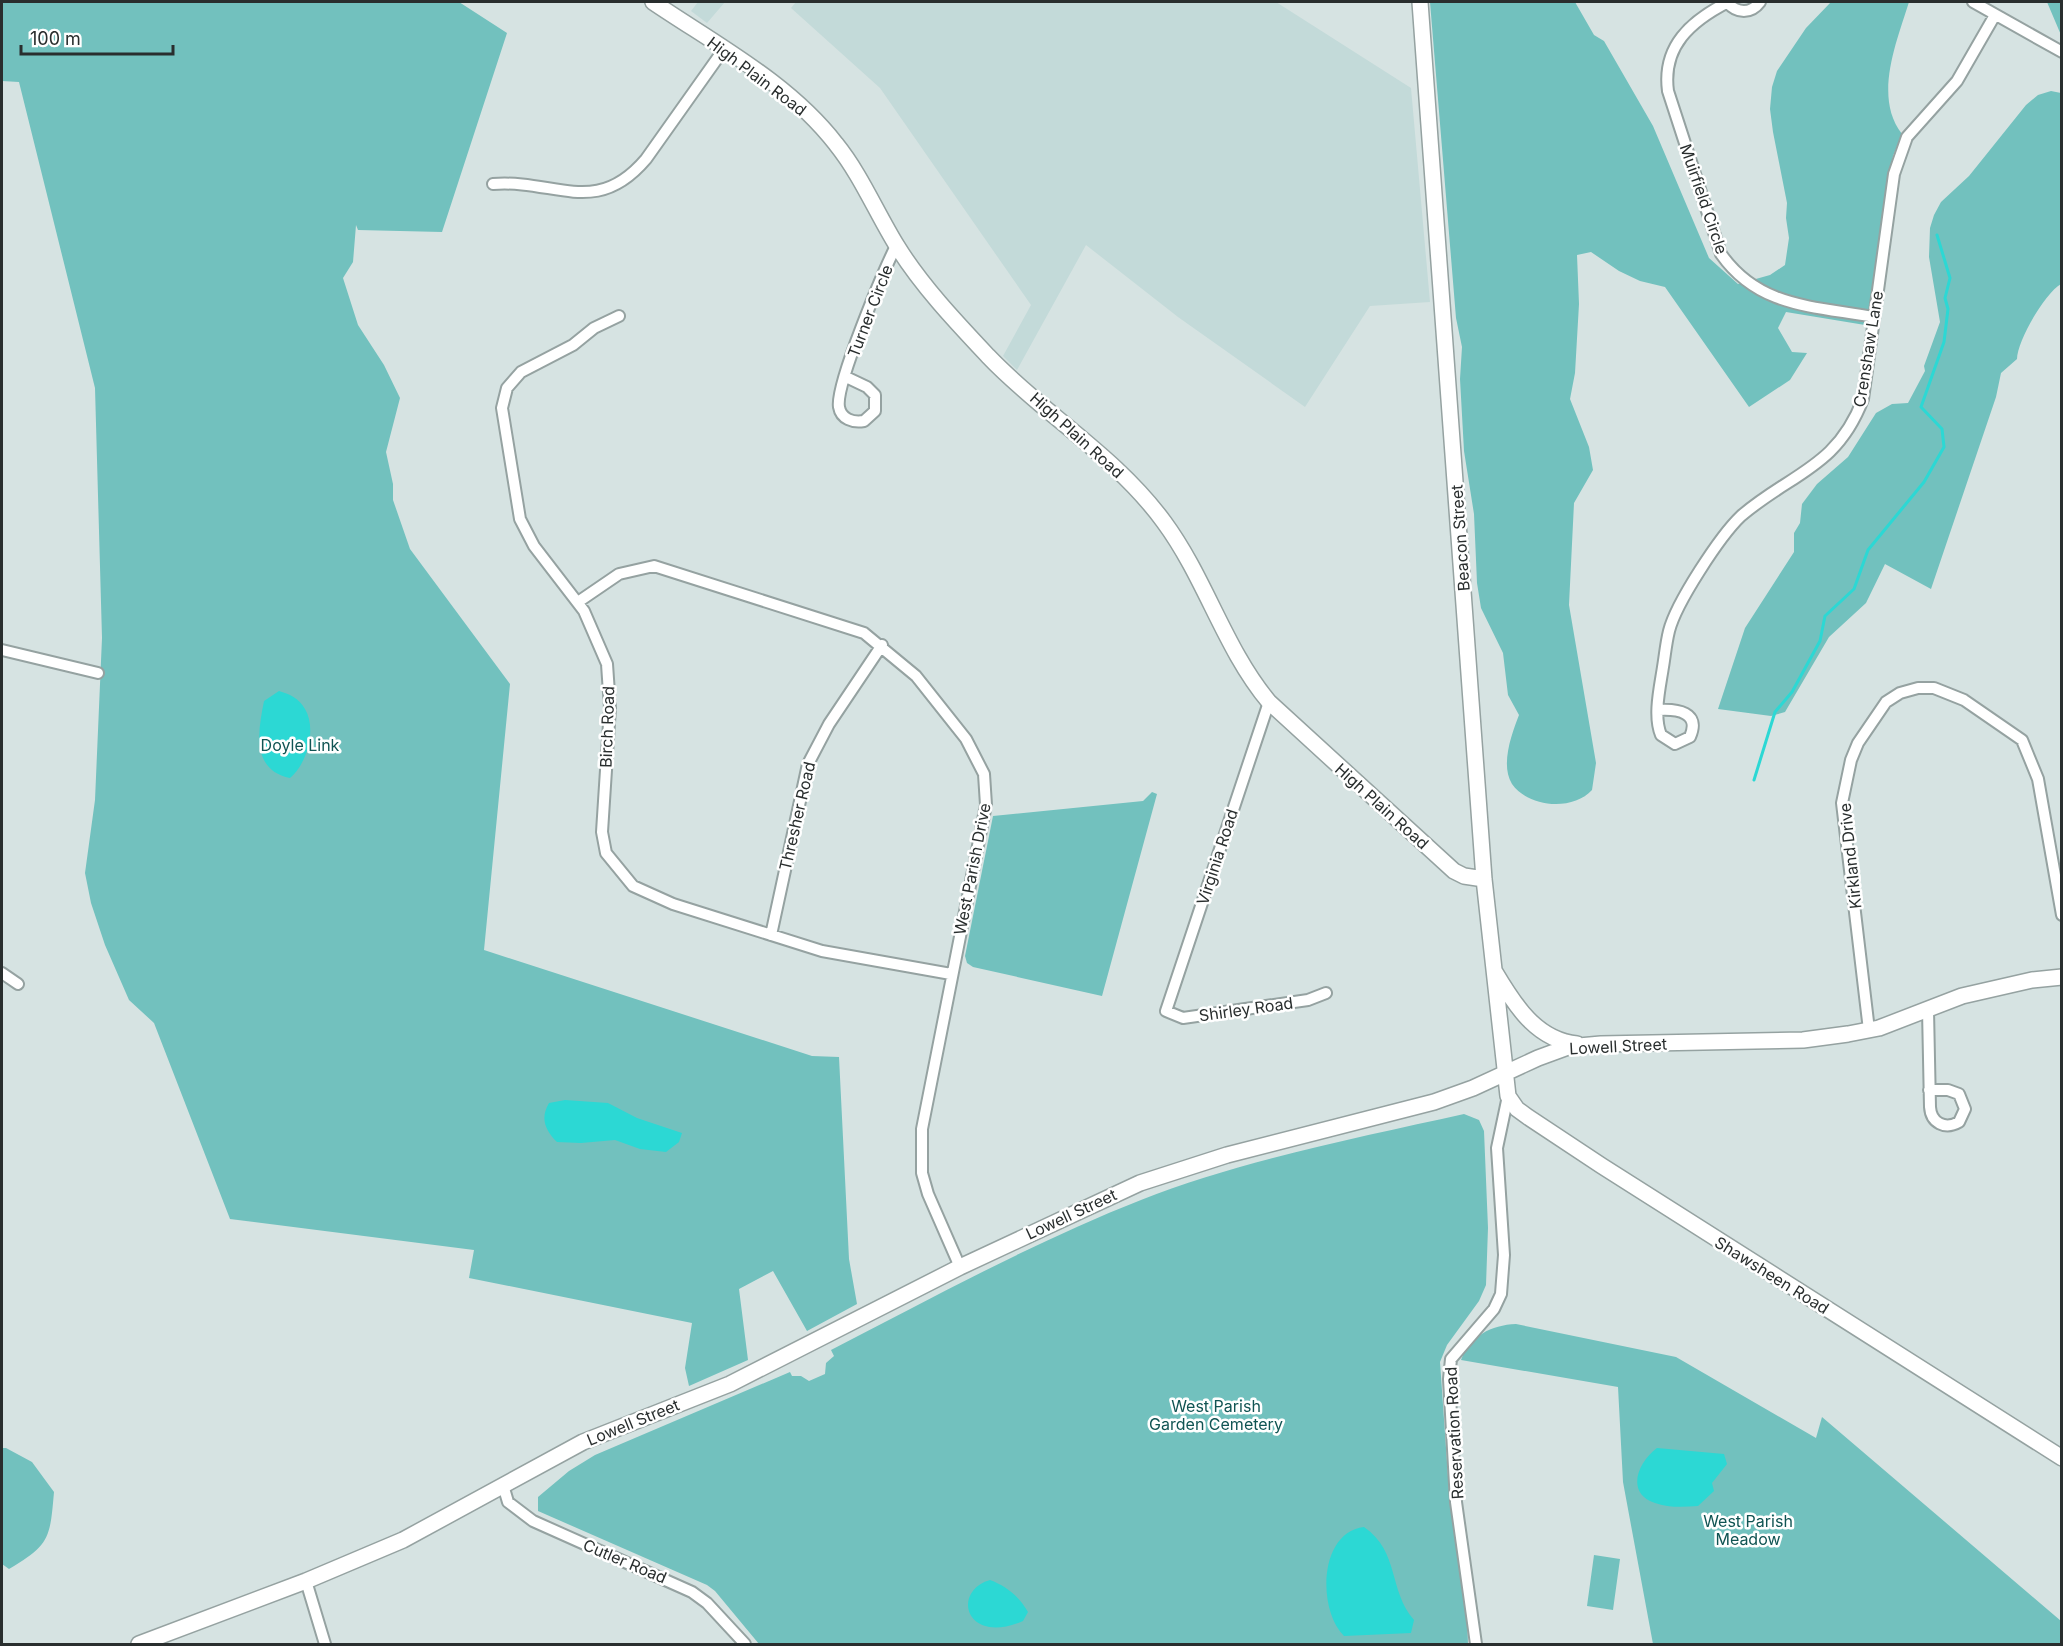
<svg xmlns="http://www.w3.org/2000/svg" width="2063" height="1646" font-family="Inter,sans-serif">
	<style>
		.built { fill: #c3dad9 }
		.green { fill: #72c1be }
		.water { fill: #2cd8d4 }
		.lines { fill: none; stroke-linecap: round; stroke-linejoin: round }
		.stream { stroke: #2cd8d4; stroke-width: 3 }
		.street-casing { stroke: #95a2a1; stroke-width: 14 }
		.secondary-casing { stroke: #95a2a1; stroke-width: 18 }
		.street { stroke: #fff; stroke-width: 10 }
		.secondary { stroke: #fff; stroke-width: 15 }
		.labels { text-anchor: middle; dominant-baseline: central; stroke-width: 5; stroke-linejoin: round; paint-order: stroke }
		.street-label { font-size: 16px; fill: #292e2e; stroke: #fff }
		.park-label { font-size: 16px; fill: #105453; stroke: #fff }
	</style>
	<rect width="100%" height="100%" fill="#d6e3e2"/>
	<!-- built -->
	<path class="built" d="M698 2H725L707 23 691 11Z
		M796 2H1276L1411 88 1430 302 1370 306 1305 407 1178 317 1086 245 1017 370 1003 356 1031 305 880 88 791 8Z"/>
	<!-- green -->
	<path class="green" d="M2 2H459L507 33 442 232 358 230 356 225 353 262 343 278 358 325 384 365 400 398 386 452 393 484V500L410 549 510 684 484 950 812 1056 839 1057 849 1259 857 1304 807 1331 773 1271 739 1289 748 1360 689 1386 685 1368 692 1323 469 1278 474 1250 230 1219 154 1023 129 1000 105 945 91 903 85 873 95 800 102 638 95 388 19 82 2 81Z
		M1430 2H1575L1594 35 1604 41 1653 126 1709 258 1738 284 1770 275 1785 265 1789 238 1786 218 1787 203 1773 132 1770 109 1772 87 1777 71 1806 28 1831 2H1909C1897 41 1873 97 1902 134L1893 156 1873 295 1865 325 1786 312 1778 328 1792 352 1807 353 1790 380 1749 407 1665 287 1640 281 1619 271 1591 252 1577 255 1579 304 1575 373 1570 399 1589 447 1593 470 1574 503 1569 605 1596 763 1592 790C1573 811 1529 808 1512 784 1500 765 1512 733 1519 715L1508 695 1503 653 1481 608 1477 583 1474 514 1464 451 1460 379 1462 347 1456 318Z
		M2047 2H2061V35Z
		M2051 91 2061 93V284C2045 293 2017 341 2017 359L2001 373 1996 397 1931 589 1885 564 1866 603 1829 637 1785 712 1771 716 1718 709 1745 628 1794 552V533L1800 523 1802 504 1817 484 1848 457 1876 413 1892 404 1908 403 1925 371 1924 366 1940 322 1929 257 1930 228 1934 215 1941 202 1969 176 2026 105 2038 95Z
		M1152 792 1157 794 1102 996 973 967 967 963 965 956 993 816 1143 801Z
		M1464 1114 1479 1120 1484 1131 1488 1228 1486 1285 1479 1301 1447 1345 1440 1362 1450 1505 1467 1615 1468 1644H759L715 1591 707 1585 538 1511V1497L569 1471 595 1455 790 1372 792 1376H801L809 1381 825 1374 826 1363 834 1356 831 1350C932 1298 1034 1242 1141 1200 1240 1161 1360 1137 1464 1114Z
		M1516 1324 1676 1357 1816 1438 1822 1417 2061 1621V1644H1653L1623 1482 1618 1387 1461 1360C1470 1336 1491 1325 1516 1324Z
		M2 1448H6L32 1462 54 1492C50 1538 50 1545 9 1569L2 1564Z
		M1594 1555 1620 1559 1613 1610 1587 1606Z"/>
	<!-- water -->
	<path class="water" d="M279 691C289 694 299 698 305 709 317 729 307 764 290 778 251 770 258 731 264 701Z
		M565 1100 608 1103 637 1118 682 1133 679 1142 666 1152 640 1149 615 1140 581 1143 557 1142C545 1130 540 1118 549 1103Z
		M1657 1448 1724 1454 1727 1464 1712 1483 1714 1491 1698 1506C1684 1507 1668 1508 1655 1503 1625 1493 1638 1462 1657 1448Z
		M1364 1527C1400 1552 1388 1590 1414 1620L1411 1633 1344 1636C1317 1609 1319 1532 1364 1527Z
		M990 1580C1006 1586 1019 1596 1028 1612L1023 1621C965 1646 951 1591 990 1580Z"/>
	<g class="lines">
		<!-- stream -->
		<path class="stream" d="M1754 780 1775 712 1792 692 1820 641 1825 616 1854 589 1868 550 1924 482 1944 447 1942 429 1921 407 1944 342 1948 309 1945 298 1950 278 1937 235"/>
		<defs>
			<path id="street" d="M1727 2C1737 14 1751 14 1760 2
				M1728 2C1691 21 1662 46 1668 91L1721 254C1759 308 1814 306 1874 317
				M1973 2 2062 52
				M493 184C556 179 596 218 646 159L724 49
				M619 316 594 328 573 345 521 372 507 388 502 408 520 519 534 546 584 611 607 664 610 708 602 832 606 853 633 886 673 904 822 951 951 974
				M846 377 867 387 875 395V411L864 421C853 423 841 419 839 407 835 385 884 270 896 246
				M578 602 619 574 654 566 864 633 916 676 966 739 984 774 986 805 922 1129V1173L928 1194 960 1267
				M2 650 98 673
				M1269 702 1166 1011 1183 1018 1308 1000 1326 993
				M1659 710C1677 709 1701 712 1690 737L1675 744 1661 735C1653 716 1660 687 1663 667 1665 655 1666 643 1669 631 1676 603 1720 536 1741 516 1791 473 1837 468 1863 399L1894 174 1907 137 1957 81 1995 15
				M771 935 808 764 829 724 882 645
				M2 973 18 984
				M1928 1010 1930 1107C1931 1123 1945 1130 1959 1122L1965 1109 1959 1094 1948 1090H1929
				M1869 1030 1842 803 1851 760 1858 743 1886 702 1900 693 1918 688H1934L1964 700 2022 740 2038 779 2062 915
				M503 1485 508 1502 533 1521 692 1592 707 1603 745 1644
				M306 1581 325 1644
				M1476 1644 1456 1502 1449 1379 1451 1359 1494 1309 1501 1294 1504 1255 1497 1148 1508 1096"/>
			<path id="secondary" d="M653 2C715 44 789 83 836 144 861 175 876 212 897 246 921 285 956 322 988 356 1043 414 1116 456 1164 522 1206 579 1224 648 1269 702L1454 871 1464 876 1484 879
				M1420 2 1484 879 1508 1096 1517 1109 1528 1117 1602 1166 2062 1458
				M1495 972C1514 1004 1536 1040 1577 1044
				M139 1644 306 1581 403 1540 583 1442 730 1384 960 1267 1140 1183 1227 1155 1434 1102 1473 1088 1538 1058 1568 1047 1601 1044 1803 1040 1848 1034 1879 1028 1962 996 2032 980 2062 977"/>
		</defs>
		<!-- street casing -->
		<use href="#street" class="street-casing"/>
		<!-- secondary casing -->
		<use href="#secondary" class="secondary-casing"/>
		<!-- street -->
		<use href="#street" class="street"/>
		<!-- secondary -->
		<use href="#secondary" class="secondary"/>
	</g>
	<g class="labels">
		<!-- street labels -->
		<g class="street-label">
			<text transform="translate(757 76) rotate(37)">High Plain Road</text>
			<text transform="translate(1704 199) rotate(71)">Muirfield Circle</text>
			<text transform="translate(870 311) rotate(-69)">Turner Circle</text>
			<text transform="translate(1868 349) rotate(-81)">Crenshaw Lane</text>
			<text transform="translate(1077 435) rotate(42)">High Plain Road</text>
			<text transform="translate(1460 538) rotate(-94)">Beacon Street</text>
			<text transform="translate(607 727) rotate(-88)">Birch Road</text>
			<text transform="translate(1382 806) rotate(42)">High Plain Road</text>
			<text transform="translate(797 816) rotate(-77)">Thresher Road</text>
			<text transform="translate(1850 856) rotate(-96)">Kirkland Drive</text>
			<text transform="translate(1217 857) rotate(-72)">Virginia Road</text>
			<text transform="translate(972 869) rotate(-79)">West Parish Drive</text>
			<text transform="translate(1246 1009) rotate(-8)">Shirley Road</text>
			<text transform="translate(1618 1046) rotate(-3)">Lowell Street</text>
			<text transform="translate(1071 1214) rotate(-25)">Lowell Street</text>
			<text transform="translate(1772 1275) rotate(32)">Shawsheen Road</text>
			<text transform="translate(633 1422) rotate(-22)">Lowell Street</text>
			<text transform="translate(1454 1433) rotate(-93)">Reservation Road</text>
			<text transform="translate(625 1561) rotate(23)">Cutler Road</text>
		</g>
		<!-- park labels -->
		<g class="park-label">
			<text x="300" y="745">Doyle Link</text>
			<text x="1216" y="1406">West Parish<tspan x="1216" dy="18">Garden Cemetery</tspan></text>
			<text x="1748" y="1521">West Parish<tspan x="1748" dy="18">Meadow</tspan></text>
		</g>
	</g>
	<!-- border -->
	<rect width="2063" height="1646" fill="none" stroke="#292e2e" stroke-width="6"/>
	<!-- scale -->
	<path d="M21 45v9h152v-9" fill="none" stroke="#292e2e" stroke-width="3"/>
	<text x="30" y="45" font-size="18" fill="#292e2e" stroke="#ffffff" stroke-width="4.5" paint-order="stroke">100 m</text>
</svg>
